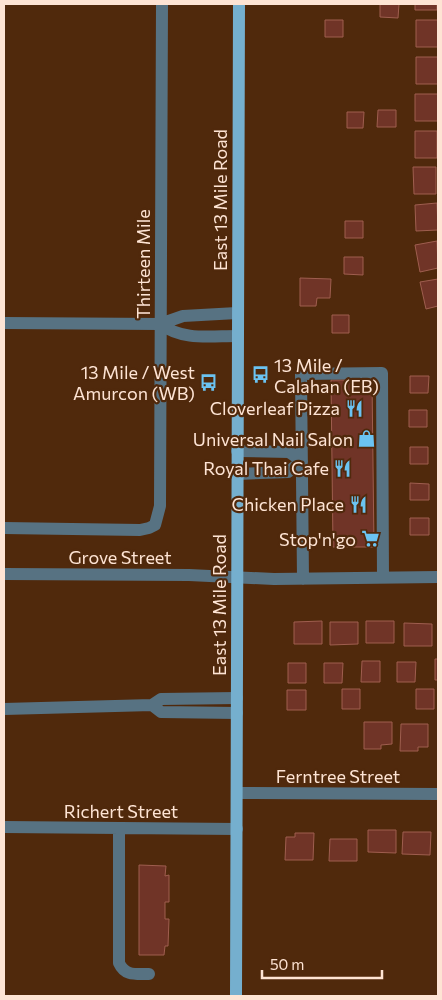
<svg xmlns="http://www.w3.org/2000/svg" width="442" height="1000" font-family="Commissioner,sans-serif">
	<style>
		.building { fill: #703427; stroke: #9f5e4f }
		.lines { fill: none; stroke-linecap: round; stroke-linejoin: round }
		.minor { stroke: #577282; stroke-width: 12 }
		.major { stroke: #75afce; stroke-width: 12 }
		.labels { text-anchor: middle; dominant-baseline: central; stroke-width: 4.5; stroke-linejoin: round; paint-order: stroke }
		.street-label { font-size: 18px; fill: #fee4d4; stroke: #50290c }
		.poi-label { font-size: 18px; fill: #fee4d4; stroke: #50290c; text-anchor: end }
	</style>
	<rect width="100%" height="100%" fill="#50290c"/>
	<!-- building -->
	<path class="building" d="M380 4H399L398 18 380 17Z
		M415 4H437V10H415Z
		M325 20H343V37H325Z
		M416 20H438V47H416Z
		M416 57H438V84H416Z
		M415 94H438V121H415Z
		M378 110H396V127H377Z
		M347 112H364L363 128H347Z
		M415 131H437V158H415Z
		M413 167H436V194H414Z
		M437 203 438 230 416 231 415 205Z
		M345 221H363V238H345Z
		M437 241 438 268 420 272 415 245Z
		M344 257H363V275L344 274Z
		M300 278 331 279 330 298H317L316 306H300Z
		M438 279V306L426 309 420 282Z
		M332 315H349V333H332Z
		M410 376H429L428 393H410Z
		M331 380H372L374 547H333Z
		M409 410H427V427H409Z
		M410 447H428V464H410Z
		M410 483 429 484V500H410Z
		M410 518H429V535H410Z
		M322 621V644H294V622Z
		M366 621H394V643H366Z
		M330 622H358V644L330 645Z
		M404 623 432 624V646H404Z
		M435 659H438V680H435Z
		M362 661H380V682H361Z
		M397 662H416L415 682H397Z
		M288 663H306V683H288Z
		M324 663H343L342 683H324Z
		M342 689H360V709H342Z
		M416 689H434V709H416Z
		M287 690H306V710H287Z
		M364 722H392V744L381 745V749H364Z
		M401 724H428V747H418V751H400Z
		M368 830H396V853L368 852Z
		M403 832H431L430 855 402 854Z
		M295 833H314L313 860H285L286 837H295Z
		M330 839H357V861H329Z
		M139 865 166 866 165 876 169 875V902H165V919H169L168 946H165L164 955H139Z"/>
	<g class="lines">
		<!-- minor -->
		<path class="minor" d="M4 323 160 324
			M237 336C210 336 183 341 160 324L183 316 237 313
			M237 474 288 472 302 461 289 452 237 451
			M4 528 140 530 149 528 155 525 160 506 162 4
			M4 574 189 575 274 579 438 577
			M303 579 301 374 382 373 383 577
			M152 705 161 699 237 698
			M4 709 152 705 161 712 237 713
			M238 793 438 794
			M4 827 237 829
			M119 828V963C125 976 135 974 149 974"/>
		<!-- major -->
		<path class="major" d="M236 996C238 665 237 335 239 4"/>
	</g>
	<!-- icons -->
	<defs>
		<symbol id="bus-bare" viewBox="-9 -9 18 18"><path d="M-5-6H5V4H4V6H2V4H-2V6H-4V4H-5ZM-3.5-4V0h7V-4ZM-3.5 1.2v1.5H-2V1.2ZM2 1.2v1.5H3.5V1.2Z" fill="#6bc3f2" stroke="#50290c" stroke-width="2.5" paint-order="stroke"/></symbol>
		<symbol id="restaurant-bare" viewBox="-9 -9 18 18"><path d="M-5-6h1v4h1v-4h1v4h1v-4h1v5L-1.5 .5V6h-2V.5L-5-1ZM5-6V6H3V1.5H1.5Q1.5-4 5-6Z" fill="#6bc3f2" stroke="#50290c" stroke-width="2.5" paint-order="stroke"/></symbol>
		<symbol id="shop-bare" viewBox="-9 -9 18 18"><path d="M-5-2.5h2.3a2.7 3.5 0 0 1 5.4 0H5L5.5 6h-11ZM-1.5-2.5h3a1.5 2.3 0 0 0-3 0Z" fill="#6bc3f2" stroke="#50290c" stroke-width="2.5" paint-order="stroke"/></symbol>
		<symbol id="supermarket-bare" viewBox="-9 -9 18 18"><path d="M-6-5.5h2.5l.6 2H6L4.5 2H-2.5L-4.4-4H-6ZM-1.5 3.2a1.3 1.3 0 1 0 .1 0ZM3 3.2a1.3 1.3 0 1 0 .1 0Z" fill="#6bc3f2" stroke="#50290c" stroke-width="2.5" paint-order="stroke"/></symbol>
	</defs>
	<g fill-rule="evenodd">
		<use href="#bus-bare" x="248" y="362" width="25" height="25"/>
		<use href="#bus-bare" x="196" y="370" width="25" height="25"/>
		<use href="#restaurant-bare" x="342" y="396" width="25" height="25"/>
		<use href="#shop-bare" x="354" y="426" width="25" height="25"/>
		<use href="#restaurant-bare" x="330" y="456" width="25" height="25"/>
		<use href="#restaurant-bare" x="346" y="492" width="25" height="25"/>
		<use href="#supermarket-bare" x="358" y="526" width="25" height="25"/>
	</g>
	<g class="labels">
		<!-- street labels -->
		<g class="street-label">
			<text transform="translate(220 200) rotate(-90)">East 13 Mile Road</text>
			<text transform="translate(143 264) rotate(-90)">Thirteen Mile</text>
			<text x="120" y="557">Grove Street</text>
			<text transform="translate(219 605) rotate(-90)">East 13 Mile Road</text>
			<text x="338" y="776">Ferntree Street</text>
			<text x="121" y="811">Richert Street</text>
		</g>
		<!-- poi labels -->
		<g class="poi-label">
			<text x="274" y="365" text-anchor="start">13 Mile /<tspan x="274" dy="21">Calahan (EB)</tspan></text>
			<text x="195" y="372">13 Mile / West<tspan x="195" dy="21">Amurcon (WB)</tspan></text>
			<text x="340" y="408">Cloverleaf Pizza</text>
			<text x="353" y="439">Universal Nail Salon</text>
			<text x="329" y="468">Royal Thai Cafe</text>
			<text x="344" y="504">Chicken Place</text>
			<text x="356" y="539">Stop'n'go</text>
		</g>
	</g>
	<!-- border -->
	<rect width="442" height="1000" fill="none" stroke="#fee4d4" stroke-width="10"/>
	<!-- scale -->
	<path d="M262 970v8h120v-8" fill="none" stroke="#fee4d4" stroke-width="2.5"/>
	<text x="270" y="970" font-size="15" fill="#fee4d4" stroke="#50290c" stroke-width="4" paint-order="stroke">50 m</text>
</svg>
